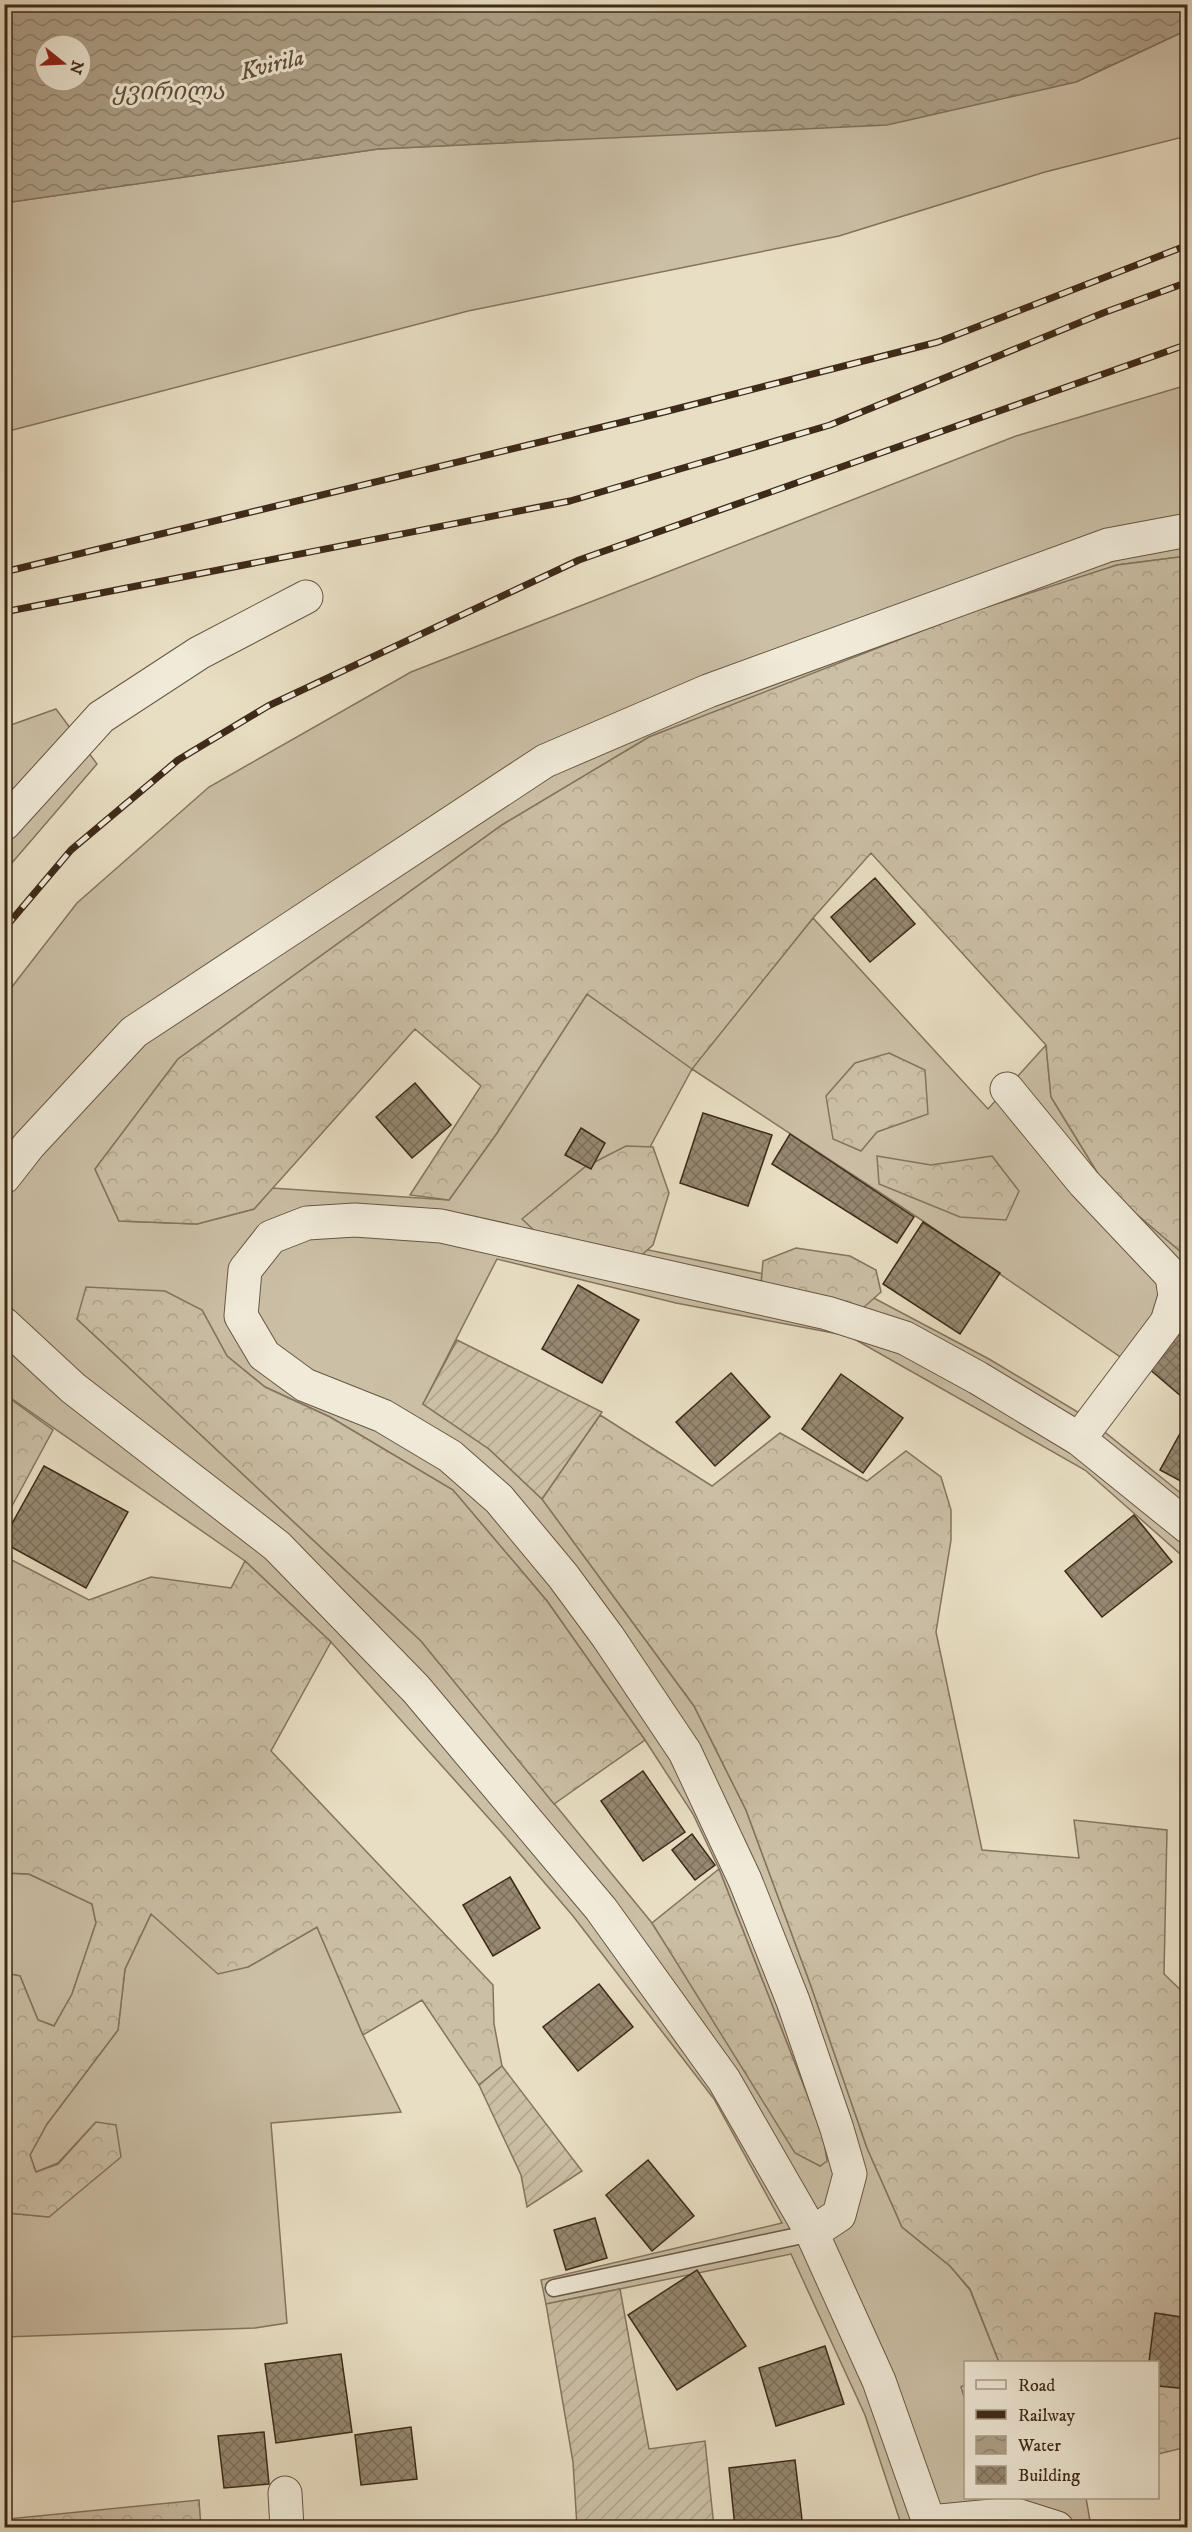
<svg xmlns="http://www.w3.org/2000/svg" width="1192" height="2532" font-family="'IM FELL DW Pica','Noto Serif Georgian',serif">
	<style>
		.grass { fill: #cbbfa6; stroke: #84745f; stroke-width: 1.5; fill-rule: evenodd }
		.forest { fill: url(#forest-crowns); stroke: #84745f; stroke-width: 1.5 }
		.garden { fill: url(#garden-furrows); stroke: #84745f; stroke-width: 1.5 }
		.water { fill: url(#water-waves); stroke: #81715c; stroke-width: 1.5; fill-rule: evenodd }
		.building { fill: url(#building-cross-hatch); stroke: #3e2a18; stroke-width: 1.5 }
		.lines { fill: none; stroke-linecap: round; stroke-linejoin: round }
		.service-casing { stroke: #685743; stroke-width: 19 }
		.minor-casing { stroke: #685743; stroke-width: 35 }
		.tertiary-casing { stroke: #685743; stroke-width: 35 }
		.service { stroke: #f0ead8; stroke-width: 16 }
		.minor { stroke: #f0ead8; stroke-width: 33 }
		.tertiary { stroke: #f0ead8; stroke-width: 33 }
		.rail-casing { stroke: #3e2a18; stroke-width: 7 }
		.rail { stroke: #f0ead8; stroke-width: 4.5; stroke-dasharray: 14; stroke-linecap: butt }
		.labels { text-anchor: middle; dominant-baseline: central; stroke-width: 6; stroke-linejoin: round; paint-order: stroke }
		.water-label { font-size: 24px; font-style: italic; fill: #604e3a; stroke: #f0ead8 }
	</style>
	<defs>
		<pattern id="forest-crowns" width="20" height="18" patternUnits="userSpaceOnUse" patternTransform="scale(1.5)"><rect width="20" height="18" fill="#cbbfa6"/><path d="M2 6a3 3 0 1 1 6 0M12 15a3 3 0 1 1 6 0" fill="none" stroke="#afa48e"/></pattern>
		<pattern id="garden-furrows" width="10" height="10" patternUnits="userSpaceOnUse" patternTransform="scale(1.5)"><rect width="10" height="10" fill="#cbbfa6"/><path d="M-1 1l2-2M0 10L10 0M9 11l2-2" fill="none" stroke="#afa48e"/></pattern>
		<pattern id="water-waves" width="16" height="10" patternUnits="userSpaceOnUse" patternTransform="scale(1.5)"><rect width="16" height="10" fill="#aea189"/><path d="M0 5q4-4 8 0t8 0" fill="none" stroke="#8f836f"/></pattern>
		<pattern id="building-cross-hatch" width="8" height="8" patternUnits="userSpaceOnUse" patternTransform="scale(1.5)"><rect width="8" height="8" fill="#968871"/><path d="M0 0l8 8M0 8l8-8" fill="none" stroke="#7c6f5c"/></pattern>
	</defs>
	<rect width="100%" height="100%" fill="#e8dec3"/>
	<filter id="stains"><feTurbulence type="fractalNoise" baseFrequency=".00333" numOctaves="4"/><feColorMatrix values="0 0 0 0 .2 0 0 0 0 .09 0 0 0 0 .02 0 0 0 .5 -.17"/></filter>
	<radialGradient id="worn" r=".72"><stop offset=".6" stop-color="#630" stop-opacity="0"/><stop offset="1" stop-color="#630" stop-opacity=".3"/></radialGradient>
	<!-- grass -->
	<path class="grass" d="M1187 30V136L1045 172 839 236 468 311 5 432 4 203 378 149 628 136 1076 82Z
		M1187 385V556L1117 565 649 737 502 825 178 1059 95 1169 119 1221 197 1224 254 1209 272 1188 449 1200 497 1133 587 994 692 1068 813 918 988 1109 1046 1045 1051 1097 1108 1190 1187 1257V1314L1101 1429 1187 1498V1560L1085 1470 849 1336 676 1303 497 1259 423 1404 489 1449 542 1499 694 1706 746 1810 811 1986 867 2148 902 2227 950 2266 970 2290 999 2362H966L965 2385 961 2387 966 2403V2498H995L996 2501 1006 2498H1086L1090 2521 1095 2527H902L865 2415 791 2254 546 2304 541 2280 782 2223 714 2099 573 1916 502 1833 331 1642 245 1561 5 1394 4 997 77 903 209 787 411 672 1016 436ZM692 1069 920 1219 1126 1361 1086 1417 989 1359 870 1296 600 1240ZM202 1310 227 1356 265 1387 330 1417 453 1490 547 1601 645 1740 693 1814 719 1869 823 2135 826 2161 820 2166 720 2030 652 1923 421 1641 77 1319Z
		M56 709 97 764 5 871V727Z
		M4 1873 29 1874 92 1904 96 1923 72 1994 54 2026 38 2020 20 1976 5 1973Z
		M151 1914 248 1967 317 1927 363 2035 401 2112 271 2123 287 2323 255 2328 5 2337 4 2216 8 2213 49 2217 96 2122 58 2163 36 2172 30 2155 47 2124 118 2030 125 1969Z"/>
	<!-- forest -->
	<path class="forest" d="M1187 556V1257L1108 1190 1051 1097 1046 1045 871 853 813 918 692 1069 587 994 497 1133 449 1200 410 1195 481 1086 415 1029 254 1209 197 1224 119 1221 95 1169 178 1059 502 825 649 737 965 614 1117 565Z
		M889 1053 925 1070 928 1114 877 1132 861 1151 833 1139 826 1096 855 1063Z
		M626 1146 653 1147 669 1193 653 1245 631 1264 553 1248 522 1219 585 1167Z
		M877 1156 931 1165 992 1156 1019 1191 1006 1220 960 1217 879 1184Z
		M796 1248 850 1256 876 1270 881 1292 863 1308 761 1283 763 1261Z
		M86 1287 165 1291 202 1310 227 1356 265 1387 330 1417 453 1490 547 1601 645 1740 554 1804 421 1641 77 1319Z
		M5 1395 53 1430 5 1519Z
		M600 1415 712 1486 780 1433 867 1481 906 1451 941 1477 951 1510V1540L936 1632 982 1850 1079 1858 1074 1820 1167 1830 1164 1974 1188 1997 1187 2447 1158 2454V2362H999L970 2289 950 2266 902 2227 867 2148 811 1986 746 1810 694 1706 542 1499Z
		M4 1556 89 1600 151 1577 231 1588 245 1561 331 1642 271 1751 493 1985 494 2024 502 2066 479 2085 422 2000 363 2035 317 1927 248 1967 218 1974 151 1914 125 1969 118 2030 47 2124 30 2155 36 2172 58 2164 96 2122 116 2125 121 2157 49 2217 8 2213 5 2216V1973L20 1976 38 2020 54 2026 72 1994 96 1923 92 1904 29 1874 5 1873Z
		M719 1869 823 2135 827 2161 820 2166 795 2153 652 1923Z
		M4 2500 8 2519 199 2500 201 2527H5Z"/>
	<!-- garden -->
	<path class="garden" d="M457 1340 602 1412 542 1499 489 1449 423 1404Z
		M502 2066 582 2171 527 2207 521 2175 479 2085Z
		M620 2289 649 2449 705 2441 714 2527H577L573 2462 546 2304Z"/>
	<!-- water -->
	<path class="water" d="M1187 4V30L1076 82 887 125 378 149 5 203V5ZM45 45H81V81H45Z"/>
	<!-- building -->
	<path class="building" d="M875 878 915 924 870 962 831 917Z
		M415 1083 451 1125 412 1158 376 1117Z
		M703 1113 772 1135 748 1206 680 1183Z
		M581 1128 605 1143 591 1169 565 1155Z
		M790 1134 914 1217 897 1243 772 1164Z
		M923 1222 1000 1273 960 1334 883 1284Z
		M578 1285 639 1320 602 1383 542 1349Z
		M1183 1327 1188 1331V1391L1182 1397 1148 1368Z
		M731 1373 770 1417 715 1466 676 1422Z
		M841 1374 903 1418 863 1473 802 1429Z
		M1188 1419V1485L1160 1470Z
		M44 1466 128 1512 86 1588 4 1543V1538Z
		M1134 1515 1172 1562 1102 1617 1065 1571Z
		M643 1771 685 1832 643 1861 601 1801Z
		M692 1834 715 1865 695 1880 672 1850Z
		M510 1877 540 1928 493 1956 463 1905Z
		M599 1984 633 2027 578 2071 543 2027Z
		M648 2160 694 2216 652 2251 606 2195Z
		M595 2218 607 2258 566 2270 554 2230Z
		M697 2270 746 2346 677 2390 628 2315Z
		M1155 2313 1188 2318V2389L1158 2386V2362H1149Z
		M825 2346 844 2404 776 2426 759 2368Z
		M341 2354 352 2432 276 2443 265 2364Z
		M411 2427 417 2479 361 2485 355 2435Z
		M264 2432 269 2484 224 2488 218 2436Z
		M795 2460 803 2528H735L729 2468Z"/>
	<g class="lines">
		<defs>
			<path id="service" d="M554 2288 812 2233"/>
			<path id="minor" d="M4 824 101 717 199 653 306 597
				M1007 1089 1084 1183 1172 1276 1175 1296 1167 1322 1079 1439
				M4 1324 73 1388 277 1546 416 1689 601 1909 724 2080 812 2233 879 2381 931 2528
				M812 2233 839 2215 850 2174 837 2129 793 2001 745 1880 685 1752 608 1637 563 1576 499 1499 450 1456 383 1416 305 1385 264 1355 241 1316 245 1270 271 1237 307 1223 355 1220 441 1226 827 1313 905 1338 978 1378 1079 1439 1188 1527
				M285 2493 287 2528
				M930 2522 1013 2514 1057 2528"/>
			<path id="tertiary" d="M4 1177 29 1145 134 1032 545 761 708 691 1108 545 1188 530"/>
		</defs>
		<!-- service casing -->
		<use href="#service" class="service-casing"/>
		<!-- minor casing -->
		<use href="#minor" class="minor-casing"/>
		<!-- tertiary casing -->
		<use href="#tertiary" class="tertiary-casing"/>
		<!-- service -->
		<use href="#service" class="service"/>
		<!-- minor -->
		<use href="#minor" class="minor"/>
		<!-- tertiary -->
		<use href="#tertiary" class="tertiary"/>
		<defs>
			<path id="rail" d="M4 572 664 412 938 342 1188 245
				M4 612 570 501 830 425 1103 313 1188 282
				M4 929 71 850 178 760 268 706 579 560 1188 344"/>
		</defs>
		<!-- rail casing -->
		<use href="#rail" class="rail-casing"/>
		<!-- rail -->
		<use href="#rail" class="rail"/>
	</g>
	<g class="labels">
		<!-- water labels -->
		<g class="water-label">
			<text transform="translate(272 65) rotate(-14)">Kvirila</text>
			<text x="168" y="92">ყვირილა</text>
		</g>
	</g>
	<!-- margin -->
	<rect width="1192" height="2532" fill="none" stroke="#e8dec3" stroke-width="24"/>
	<rect x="6" y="6" width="1180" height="2520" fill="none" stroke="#3e2a18" stroke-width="3"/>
	<rect x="12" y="12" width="1168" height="2508" fill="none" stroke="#3e2a18" stroke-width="1.5"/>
	<!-- legend -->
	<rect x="964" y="2361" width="195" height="138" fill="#f0ead8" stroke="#a99d8b" stroke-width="1.5"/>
	<rect x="976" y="2380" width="30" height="9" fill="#f0ead8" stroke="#a99d8b" stroke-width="1.5"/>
	<text x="1018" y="2391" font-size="18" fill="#3e2a18">Road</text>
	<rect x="976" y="2410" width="30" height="9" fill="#3e2a18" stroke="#a99d8b" stroke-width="1.5"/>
	<text x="1018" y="2421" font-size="18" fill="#3e2a18">Railway</text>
	<rect x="976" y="2436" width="30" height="18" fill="url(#water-waves)" stroke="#a99d8b" stroke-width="1.5"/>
	<text x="1018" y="2451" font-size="18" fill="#3e2a18">Water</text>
	<rect x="976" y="2466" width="30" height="18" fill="url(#building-cross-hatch)" stroke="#a99d8b" stroke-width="1.5"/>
	<text x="1018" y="2481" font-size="18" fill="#3e2a18">Building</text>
	<!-- north arrow -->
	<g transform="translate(63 63) rotate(108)"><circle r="28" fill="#f0ead8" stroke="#a99d8b" stroke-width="1.5"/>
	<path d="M0-4.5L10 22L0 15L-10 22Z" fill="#8f2418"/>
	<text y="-9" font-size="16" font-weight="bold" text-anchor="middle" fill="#3e2a18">N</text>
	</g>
	<rect width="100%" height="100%" filter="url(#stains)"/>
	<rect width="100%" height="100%" fill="url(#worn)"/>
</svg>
